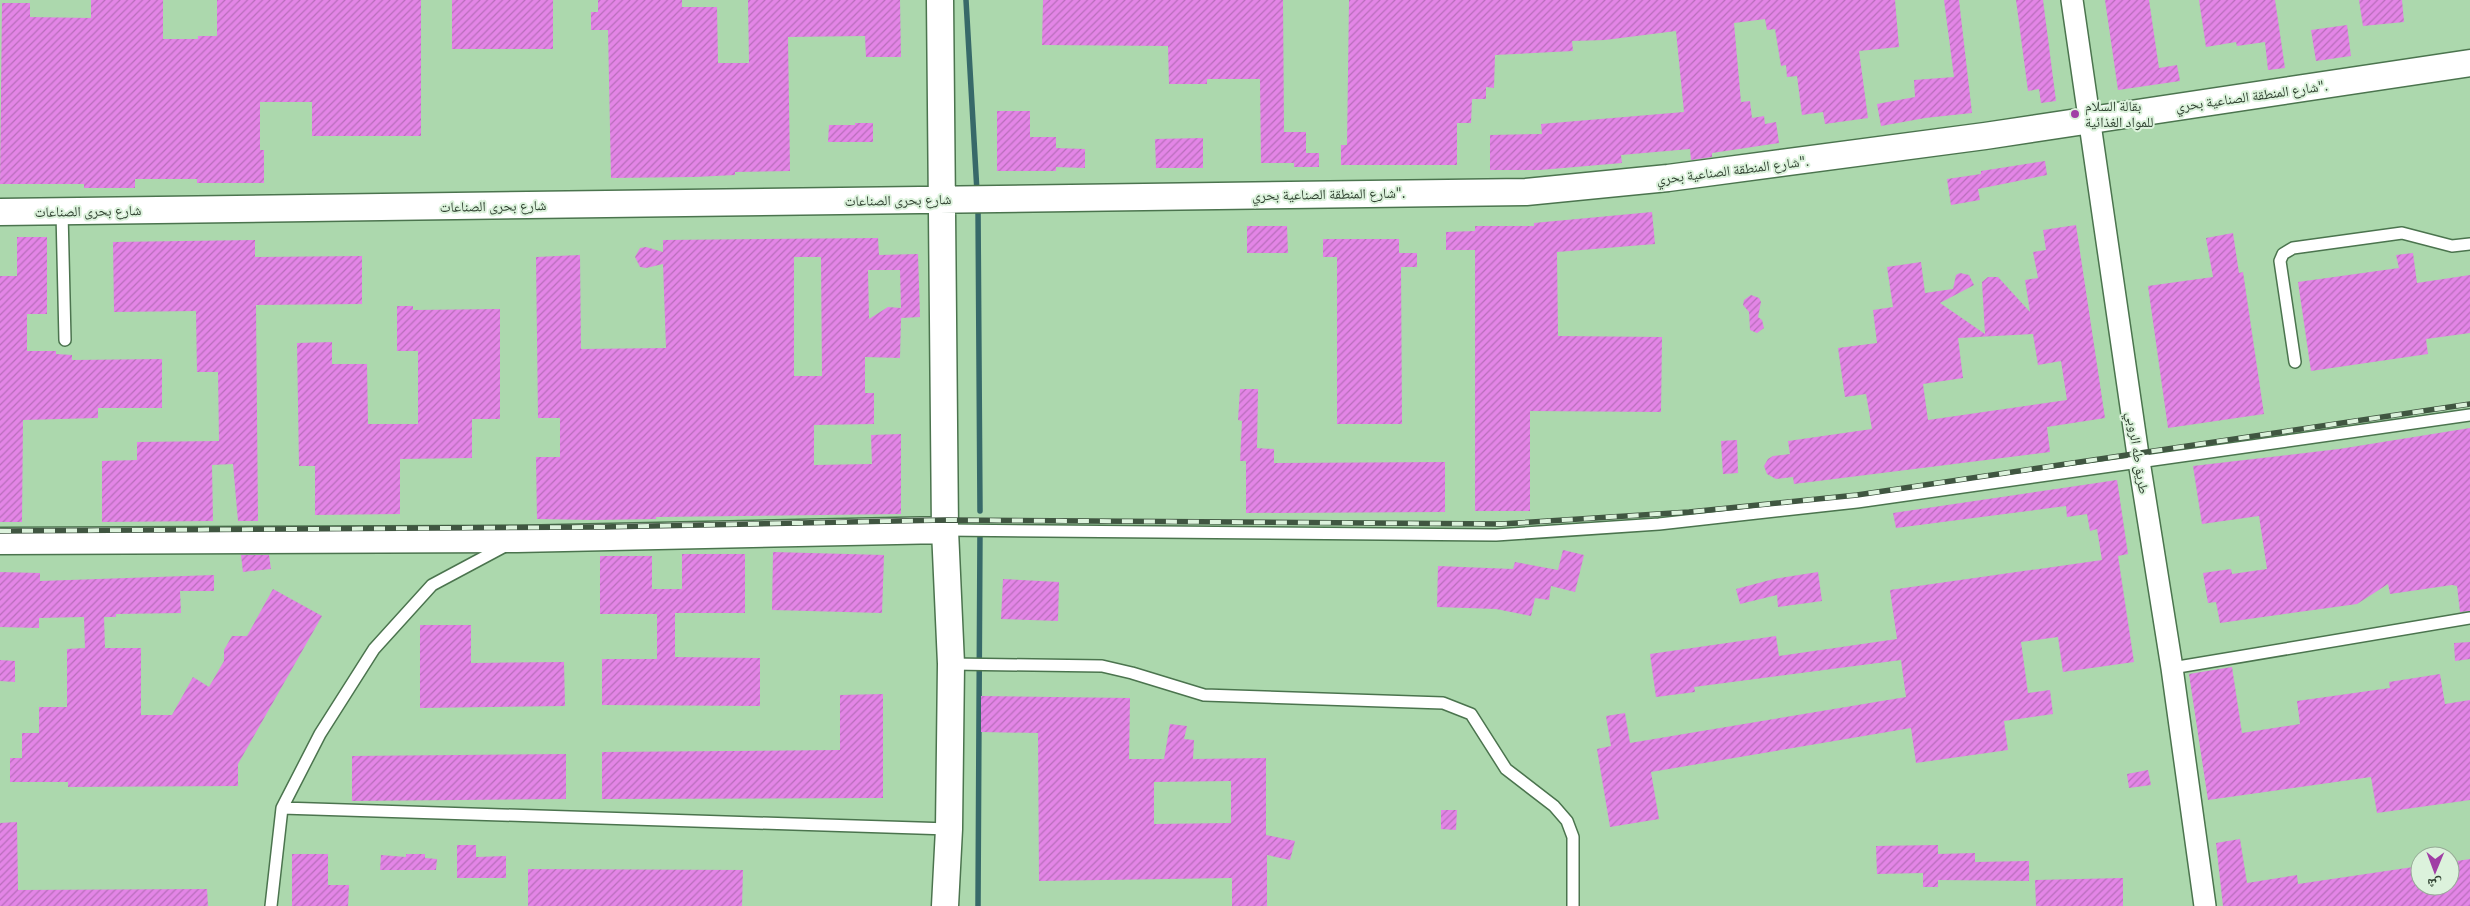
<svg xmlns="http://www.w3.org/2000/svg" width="2470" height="906" font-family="'IBM Plex Sans','Noto Naskh Arabic',sans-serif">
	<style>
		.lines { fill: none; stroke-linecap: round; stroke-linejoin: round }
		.stream { stroke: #376969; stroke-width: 5.5 }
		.building { fill: url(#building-hatch); fill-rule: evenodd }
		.service-casing { stroke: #4b744e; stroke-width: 14 }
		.minor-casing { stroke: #4b744e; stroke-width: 24 }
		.tertiary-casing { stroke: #4b744e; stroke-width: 29 }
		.service { stroke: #fff; stroke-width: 11 }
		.minor { stroke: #fff; stroke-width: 21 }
		.tertiary { stroke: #fff; stroke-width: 26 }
		.rail-casing { stroke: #405641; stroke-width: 5.5 }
		.rail { stroke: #dcf2dc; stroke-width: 4; stroke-dasharray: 11; stroke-linecap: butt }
		.poi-dot { fill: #a03ea5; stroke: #dcf2dc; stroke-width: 2 }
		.labels { text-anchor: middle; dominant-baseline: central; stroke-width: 4; stroke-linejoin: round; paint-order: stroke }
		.street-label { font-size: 14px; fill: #2f4130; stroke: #dcf2dc }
		.poi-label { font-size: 14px; fill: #2f4130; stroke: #dcf2dc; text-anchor: start }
	</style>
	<defs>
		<pattern id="building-hatch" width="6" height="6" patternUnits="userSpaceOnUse" patternTransform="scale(1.25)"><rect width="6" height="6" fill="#e385e6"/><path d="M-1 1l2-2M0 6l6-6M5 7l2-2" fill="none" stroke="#b86ebb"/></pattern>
	</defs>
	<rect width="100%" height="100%" fill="#acd8ad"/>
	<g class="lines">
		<!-- stream -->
		<path class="stream" d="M966 0 977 192
			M978 207 980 511
			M978 906 980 530"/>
	</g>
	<!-- building -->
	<path class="building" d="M91 0H163V39H198V36H217V0H421V136H312V102H260V150H264V183H197V179H135V188H84V184H0L2 3H30V17L91 18Z
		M452 0H553V49H452Z
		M598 0H682V7H717L718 63H749L748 0H900L901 57H866L865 36 788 37 790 171 735 172V175L695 177 611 178 608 30H591V12H598Z
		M1043 0H1283L1284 132H1306V153H1319V167H1294V163H1261L1260 79H1207V84H1169L1168 46 1042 45Z
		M1349 0H1895L1899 47 1859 51 1868 118 1825 124 1823 112 1802 115 1797 76 1787 77 1786 65 1781 66 1775 29 1767 30 1765 19 1734 23 1741 102 1750 101 1752 118 1764 116 1765 124 1776 122 1779 143 1712 153V157L1691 160 1690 149 1621 155 1622 163 1540 170H1490V135L1542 134 1541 124 1684 112 1676 31 1605 40 1572 41 1573 51 1495 55 1494 88 1486 87V99H1472L1471 123H1457V165H1341V145H1347Z
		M1944 0H1959L1972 113 1925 118 1881 126 1877 104 1915 97 1914 80 1954 77Z
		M2016 0H2043L2056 101 2041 103 2039 89 2028 91Z
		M2105 0H2149L2159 68 2177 65 2180 81 2118 90Z
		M2199 0H2275L2285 68 2268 70 2265 42 2237 46 2236 42 2206 47Z
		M2359 0H2402L2404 22 2363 26Z
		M2347 25 2351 56 2316 61 2311 30Z
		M997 111H1030V137H1056V148L1085 149V168L1056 167V171H997Z
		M855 123H873V142H828L829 125H855Z
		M1203 138V168H1156L1155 139Z
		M2045 161 2047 175 1978 189 1980 200 1951 205 1947 179 1981 174V171Z
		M1652 212 1655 244 1557 252 1558 336 1662 337 1661 412 1530 411V511H1475V250H1446V232L1475 231V226H1534V223Z
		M2076 225 2105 418 2047 427 2050 452 1794 484 1793 477 1776 479 1767 474 1764 466 1768 459 1773 456 1790 454 1788 441 1872 429 1866 394 1845 397 1838 348 1877 343 1873 310 1893 307 1887 267 1921 262 1925 293 1953 289 1956 275 1960 273 1969 275 1974 285 1940 303 1985 334 1982 282 1988 277H1998L2030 312 2025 280 2038 278 2033 252 2046 250 2043 230ZM2033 334 2038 365 2061 361 2067 400 1928 420 1923 384 1963 378 1958 338Z
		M1247 226H1287L1288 253H1247Z
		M2233 233 2239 273 2243 272 2264 414 2168 428 2148 286 2213 277 2206 238Z
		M17 237H47V314H27V351H56V354L72 355V360L162 359V408H98V418L23 420 22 522H0V276H17Z
		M878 238 879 255 918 254 920 317 901 318 900 358 865 357V393H874V424L814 425V465L872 464 871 435 901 434V514L656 517V519L593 520 537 519 536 457H560V418H538L536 257 580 255 581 349 666 348 663 264 646 268 640 267 635 257 640 248 646 247 663 252V240ZM794 257H821L822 376H794ZM868 270H900L901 308 888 307 869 319Z
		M1323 239H1399V253H1417V267H1401L1402 424H1337V257H1323Z
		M255 240V257L362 256V304L256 305 258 521H238L233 464 212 465 213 521 102 522V461L137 460V442L219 441 218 372H197L196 311 114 312 113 242Z
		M2413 253 2417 283 2470 275V333L2426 339 2428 354 2311 371 2298 282 2399 268 2396 255Z
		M1751 295 1759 298 1761 302 1758 317 1762 320 1764 328 1757 333 1750 330 1749 312 1743 305 1744 300Z
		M397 306H413V310L500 309V419H472V458L400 459V514L315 515V466H299L297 343 332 342V364H367L368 424H418V351H397Z
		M1240 389H1258L1257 448 1274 449V463L1445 462V512L1246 513V461H1240L1242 421 1238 420Z
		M2470 428V611L2460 612 2457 586 2452 585 2390 594 2388 584 2357 604 2220 623 2216 602 2208 603 2203 573 2231 569 2232 574 2267 569 2259 516 2202 524 2193 466 2339 449Z
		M1737 440 1738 473 1723 474 1721 441Z
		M2117 480 2128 554 2118 556 2134 662 2063 672 2058 637 2021 642 2028 693 2050 690 2053 714 2004 721 2008 750 1916 763 1911 728 1651 772 1659 819 1610 827 1597 749 1611 746 1606 716 1625 713 1630 743 1906 697 1901 660 1694 687 1695 692 1656 697 1650 654 1776 636 1779 656 1897 639 1890 590 2102 560 2097 529 2090 531 2087 514 2067 517 2066 506 1896 528 1893 513Z
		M1563 550 1584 555 1575 592 1551 586 1549 600 1535 598 1531 616 1496 609 1437 607 1438 566 1513 569 1515 562 1558 570Z
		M773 552 884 555 882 613 772 610Z
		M682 554H745V613H675V657L760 658V706L602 705V659H657V614H600V556H652V589H682Z
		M241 555H269L271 569 243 572Z
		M0 572 40 573V581L214 575V591H180L181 613 116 614V617H104L105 648H141V715H172L193 677 209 687 224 661V650L232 636H247L273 589 322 616 238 764V786L68 787V782H10V758H22V733H39V707H67V649L85 648 84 617 39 618V628L0 627Z
		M1818 572 1822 601 1778 607 1777 595 1740 604 1736 589 1774 579Z
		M1003 579 1059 582 1058 621 1001 619Z
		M420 625H471V663L564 662 565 706 420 708Z
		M2470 642V659L2455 661 2454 643Z
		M0 660 15 661V682L0 681Z
		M2232 667 2242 733 2300 724 2297 701 2390 688 2389 682 2440 674 2445 704 2470 700V800L2377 813 2371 777 2208 800 2189 674Z
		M883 694V798L602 799V752L840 750V695Z
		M981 696 1130 698 1129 759H1164L1170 724 1187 726 1184 739 1194 740 1193 759 1266 758V835L1295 841 1290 860 1267 855V906H1232V878L1039 881 1038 733 981 732ZM1231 781V823L1154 824V782Z
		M566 754V799L352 801V756Z
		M2148 770 2151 785 2129 788 2127 774Z
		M1441 810H1457L1456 830 1441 829Z
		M17 822 18 890 207 889 208 906H0V823Z
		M2240 839 2247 883 2297 875 2298 884 2420 866V886H2450V862L2470 859V906H2223L2216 843Z
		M457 845H476V857L506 856V878H457Z
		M1938 845V854L1975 853V862L2029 861V881L1938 880V887H1923V873L1877 874 1876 846Z
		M292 854H328V885H349L348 906H292Z
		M406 854H425V858L437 859 436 870H380L381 855 406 857Z
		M528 869 743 870 742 906H528Z
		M2123 878V906H2036L2035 880Z"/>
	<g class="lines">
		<defs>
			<path id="service" d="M62 212 65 340
				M2295 362 2280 261 2283 254 2293 248 2402 233 2452 246 2470 244
				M945 530 1496 535 1659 524 1857 502 2470 415
				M951 664 1102 666 1132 673 1204 695 1443 703 1471 714 1506 769 1554 806 1567 821 1573 837V906
				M2172 668 2470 618
				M282 808 949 829
				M271 906 282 808 320 734 374 649 432 585 505 546"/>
			<path id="minor" d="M2072 0 2138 455 2172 668 2205 906"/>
			<path id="tertiary" d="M940 0 945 530 951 664 949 829 945 906
				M0 212 1526 192 1668 178 1985 136 2470 63
				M0 541 517 539 945 530"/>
		</defs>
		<!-- service casing -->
		<use href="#service" class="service-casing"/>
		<!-- minor casing -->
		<use href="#minor" class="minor-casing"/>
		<!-- tertiary casing -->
		<use href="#tertiary" class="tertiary-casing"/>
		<!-- service -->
		<use href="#service" class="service"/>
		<!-- minor -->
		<use href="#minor" class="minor"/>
		<!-- tertiary -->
		<use href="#tertiary" class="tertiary"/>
		<defs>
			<path id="rail" d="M0 531 601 527 945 520 1501 524 1689 512 1857 495 2470 404"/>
		</defs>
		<!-- rail casing -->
		<use href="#rail" class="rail-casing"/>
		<!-- rail -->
		<use href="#rail" class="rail"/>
	</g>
	<!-- markers -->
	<circle class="poi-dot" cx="2075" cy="114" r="5"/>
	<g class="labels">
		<!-- street labels -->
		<g class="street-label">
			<text transform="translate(2251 96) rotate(-8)">شارع المنطقة الصناعية بحري".</text>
			<text transform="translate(1732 170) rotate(-7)">شارع المنطقة الصناعية بحري".</text>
			<text transform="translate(1328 194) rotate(-1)">شارع المنطقة الصناعية بحري".</text>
			<text transform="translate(898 200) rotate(-1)">شارع بحرى الصناعات</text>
			<text transform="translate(493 206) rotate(-1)">شارع بحرى الصناعات</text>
			<text transform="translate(88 211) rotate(-1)">شارع بحرى الصناعات</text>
			<text transform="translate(2138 453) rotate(81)">طريق طه الروبي</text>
		</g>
		<!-- poi labels -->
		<g class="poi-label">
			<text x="2085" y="106">بقالة السلام<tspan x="2085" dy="16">للمواد الغذائية</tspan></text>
		</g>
	</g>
	<!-- north arrow -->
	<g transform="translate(2435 871) rotate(181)"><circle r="24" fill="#dcf2dc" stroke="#97ab97"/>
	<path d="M0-4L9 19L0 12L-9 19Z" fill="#a03ea5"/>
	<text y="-8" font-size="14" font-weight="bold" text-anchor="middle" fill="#2f4130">ش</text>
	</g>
</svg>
